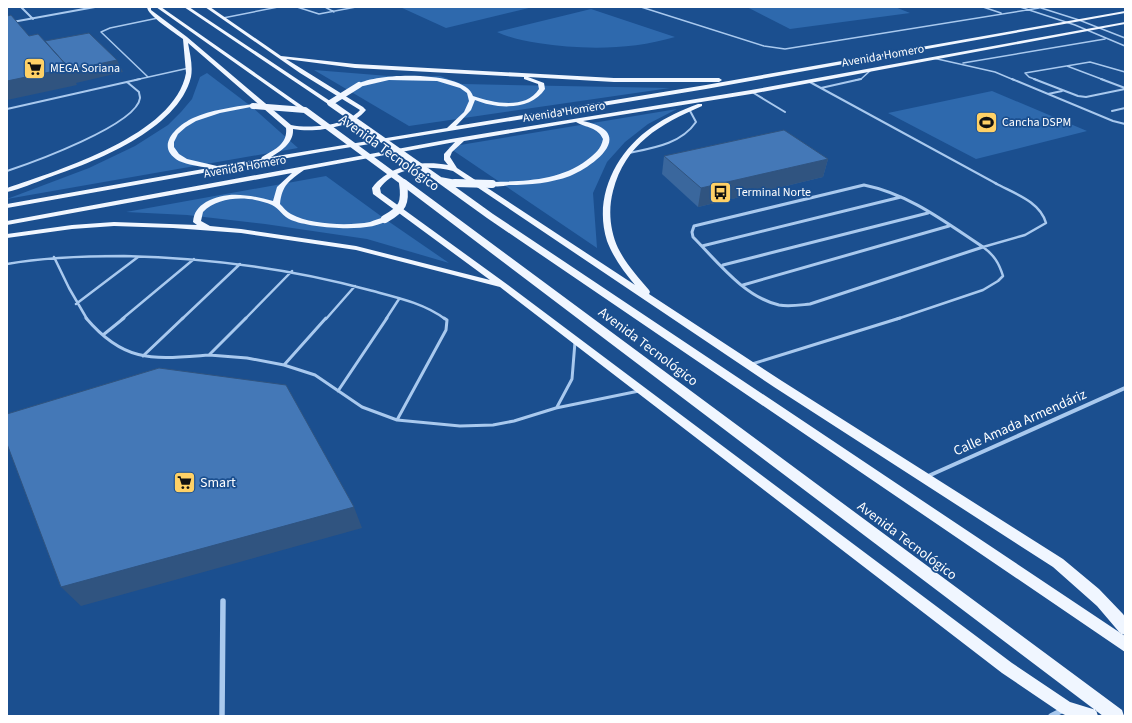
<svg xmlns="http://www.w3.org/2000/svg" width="1132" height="723" font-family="'Source Sans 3',sans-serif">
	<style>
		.green { fill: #2e69ad }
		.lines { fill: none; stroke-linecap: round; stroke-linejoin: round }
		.service-far3 { stroke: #a9c9ee; stroke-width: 1.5 }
		.service-far2 { stroke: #a9c9ee; stroke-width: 2 }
		.service-far1 { stroke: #a9c9ee; stroke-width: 2.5 }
		.service { stroke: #a9c9ee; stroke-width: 3 }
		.pedestrian { stroke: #a9c9ee; stroke-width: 3 }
		.minor-far2 { stroke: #a9c9ee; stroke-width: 2 }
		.minor-far1 { stroke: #a9c9ee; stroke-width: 4 }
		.minor { stroke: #a9c9ee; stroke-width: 5.5 }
		.primary { fill: #f0f6ff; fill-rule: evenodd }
		.primary-bridge-far1 { stroke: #f0f6ff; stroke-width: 6 }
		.primary-bridge { stroke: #f0f6ff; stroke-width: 8 }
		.wall { fill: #3a679d }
		.shaded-wall { fill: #305480 }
		.building { fill: #4478b7; stroke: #305480 }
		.labels { text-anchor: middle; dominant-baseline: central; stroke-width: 3.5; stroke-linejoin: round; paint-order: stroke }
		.far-street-label { font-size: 12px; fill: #fff; stroke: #1b4f8f }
		.far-poi-label { font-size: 12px; fill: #fff; stroke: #1b4f8f; text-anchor: start }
		.street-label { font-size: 14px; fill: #fff; stroke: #1b4f8f }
		.poi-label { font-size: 14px; fill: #fff; stroke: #1b4f8f; text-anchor: start }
	</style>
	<rect width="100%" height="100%" fill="#1b4f8f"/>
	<!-- green -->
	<path class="green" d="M400 7H533L446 28Z
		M747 7H895L910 13 790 29Z
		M591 9 675 37C631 50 583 50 538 43 524 41 510 38 497 32Z
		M314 70 401 77 440 76 462 84 670 88 409 126Z
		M207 73 252 107 298 148 7 199 89 168 135 146 168 125 181 112 192 99 200 77Z
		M992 91 1087 131 976 159 888 113Z
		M677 109 648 124 625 142 607 162 593 193 597 248 448 147Z
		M326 176 385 219 449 263 367 239 265 224 187 215 126 212Z"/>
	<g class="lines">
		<!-- service-far3 -->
		<path class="service-far3" d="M297 7 319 14 356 7
			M325 7 334 12
			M641 7 764 46 785 49 1039 8
			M983 7 1001 13
			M1020 7 1075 25 1125 46
			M1038 7 1079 20 1125 38
			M223 18 278 7
			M933 58 995 72 1014 80
			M963 63 1105 39
			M1067 66 1104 80
			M148 77 101 32 110 28 158 18
			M135 80 189 68
			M856 80 861 79 871 70
			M1037 80 1029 77 1025 73 1090 62 1125 72"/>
		<!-- service-far2 -->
		<path class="service-far2" d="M1012 79 1113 121 1125 124
			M1034 79 1078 96 1086 97 1125 89
			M1101 79 1125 88
			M808 81 997 184
			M821 88 861 79
			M752 92 785 112
			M1048 94 1062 91
			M7 109 140 79
			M1112 111 1125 108
			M629 153C653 148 681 144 696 122L689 109
			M7 171C31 163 137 125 140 98 140 96 139 94 139 92L127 82"/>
		<!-- service-far1 -->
		<path class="service-far1" d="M983 247 1025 235 1046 223C1040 201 1013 193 995 183
			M54 257 69 288 87 319
			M7 264C46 257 85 256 124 256 207 258 289 268 369 290 395 297 424 303 445 319
			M76 304 138 257
			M122 319 194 259
			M182 319 240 264
			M245 319 292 271
			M326 319 355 286
			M386 319 399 299
			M897 319 983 290 998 281 1003 276C999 263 994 255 983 247"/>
		<!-- service -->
		<path class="service" d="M86 318C125 364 154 359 209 355L246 318
			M103 335 124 318
			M209 355 247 358 284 365 315 375 362 407 397 420 460 426 493 425 514 421 556 408 639 391
			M143 356 183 318
			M752 364 900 318
			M284 365 326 318
			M338 391 387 318
			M557 407 572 379 575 342
			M397 420 446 330 447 320 444 318"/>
		<!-- pedestrian -->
		<path class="pedestrian" d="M864 185C909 194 945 222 983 247L810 304C800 305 789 307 779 305 744 297 717 261 693 237L692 232 694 226Z
			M702 246 901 197
			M723 265 928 213
			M743 285 949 226"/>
		<!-- minor-far2 -->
		<path class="minor-far2" d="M21 7 33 19
			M7 23 95 7"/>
		<!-- minor-far1 -->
		<path class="minor-far1" d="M926 477 1125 388"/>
		<!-- minor -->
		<path class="minor" d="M222 716 223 601
			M1051 716 1063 710"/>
		<!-- primary -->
		<path class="primary" d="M147 7H151V10L187 37 291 125C310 129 346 126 360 110L300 73 205 7H210L281 56 355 64 614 78H719L722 80 719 82H614L528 77 544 83 545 89C531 111 496 109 475 100L471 110 456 126 706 85 1125 11V13L706 89 321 152 7 208V204L209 168C199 166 188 165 179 161 154 147 176 126 193 118 211 110 233 107 253 104L256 106 220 113 196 121 186 127 178 134 174 142V147L179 154 187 159 217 166 261 159 262 157C274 150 288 144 286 128L188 43C190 54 193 66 191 77 178 130 94 162 47 178 34 183 21 189 7 192V188C59 170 175 135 186 73L183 39C175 33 147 15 147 7ZM286 59 355 68 524 77V79L538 84 539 89C526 110 493 103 473 96 466 70 374 72 356 85L359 87 389 80 437 81 460 88 467 93 469 101 464 112 447 128 271 157C281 151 294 143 293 129 314 133 352 128 366 110L363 107Z
			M156 7H161L308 110 303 111Z
			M184 7H189L333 103 328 104Z
			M1125 22V24L751 94 583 121C591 123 600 125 606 131 621 148 583 171 570 176 551 183 530 185 509 185 503 186 493 188 488 184L492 182C525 181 559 181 587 160 595 154 601 149 603 139 598 127 586 128 576 122L464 141 452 152 450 157 457 168 635 285C624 272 613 257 607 241 593 197 616 152 652 127 666 117 682 110 698 104H702V106C660 124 625 144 613 191 608 210 610 230 618 248 626 264 638 277 649 290L650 292 649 294 782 381 1063 559 1099 589 1123 614 1125 617V635L1120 633 1097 606 1053 567 774 387 453 171C427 165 397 166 380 188L381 193 508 285 1012 663 1070 702 1096 710 1098 716H1067L1061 713 1002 673 500 287 356 250 241 233 173 228 114 226 72 229 7 238V234L72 225 114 222 197 225 193 222C194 212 198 207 206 202 227 190 250 195 273 201L277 187 292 173 7 225V221L451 139 751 90ZM455 142 444 154V160L448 165C421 160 389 165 372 188L373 194 490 280 356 246 241 229 210 226 201 221 203 212C220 195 251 196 272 205 279 208 283 217 291 220 310 228 373 234 389 219L385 217C380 218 375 220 370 222 349 226 311 225 291 214 287 212 283 207 280 204 282 185 289 181 304 170Z
			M437 178H443L493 214 1125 636V652L487 218 437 182Z
			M400 180H406L1122 710 1124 716H1103L400 184Z"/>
		<!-- primary-bridge-far1 -->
		<path class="primary-bridge-far1" d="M359 85 330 103 440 180 461 184
			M253 106 305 110 403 182V184"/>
		<!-- primary-bridge -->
		<path class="primary-bridge" d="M455 183 492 184
			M385 219C403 209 406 203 403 183"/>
	</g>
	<!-- wall -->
	<path class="wall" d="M664 156 828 159 823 177 698 207 662 174Z"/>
	<!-- shaded-wall -->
	<path class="shaded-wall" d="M117 60 123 72 76 83 77 85 7 100V81L69 68Z
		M828 159 823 177 698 207 701 188Z
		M354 507 362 528 81 606 61 587Z"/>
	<!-- building -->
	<path class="building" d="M11 15 29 36 38 34 69 68 7 81V16Z
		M89 33 117 60 70 70 69 68 45 41Z
		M784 130 828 159 701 188 664 156Z
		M159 368 286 385 354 507 61 587 7 444V414Z"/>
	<!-- icons -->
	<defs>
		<symbol id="supermarket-square" viewBox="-11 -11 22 22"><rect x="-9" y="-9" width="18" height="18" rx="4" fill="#ffd166" stroke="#1b4f8f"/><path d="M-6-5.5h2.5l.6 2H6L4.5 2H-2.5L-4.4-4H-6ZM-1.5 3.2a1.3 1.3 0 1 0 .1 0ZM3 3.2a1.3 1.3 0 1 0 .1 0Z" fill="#111"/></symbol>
		<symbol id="stadium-square" viewBox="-11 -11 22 22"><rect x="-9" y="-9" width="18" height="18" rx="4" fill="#ffd166" stroke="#1b4f8f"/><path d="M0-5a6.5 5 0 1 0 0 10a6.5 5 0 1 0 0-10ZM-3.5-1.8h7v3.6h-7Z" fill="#111"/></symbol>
		<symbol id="bus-square" viewBox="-11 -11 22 22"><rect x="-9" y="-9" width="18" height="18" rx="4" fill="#ffd166" stroke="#1b4f8f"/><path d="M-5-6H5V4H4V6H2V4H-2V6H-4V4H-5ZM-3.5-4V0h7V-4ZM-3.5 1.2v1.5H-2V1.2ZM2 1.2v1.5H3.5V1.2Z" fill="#111"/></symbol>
	</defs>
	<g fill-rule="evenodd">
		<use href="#supermarket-square" x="22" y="56" width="25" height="25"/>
		<use href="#stadium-square" x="974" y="110" width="25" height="25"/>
		<use href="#bus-square" x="708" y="180" width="25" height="25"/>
		<use href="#supermarket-square" x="172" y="470" width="25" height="25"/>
	</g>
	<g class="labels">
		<!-- far-street labels -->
		<g class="far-street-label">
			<text transform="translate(883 56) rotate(-10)">Avenida Homero</text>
			<text transform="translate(564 112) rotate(-9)">Avenida Homero</text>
			<text transform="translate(245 167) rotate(-10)">Avenida Homero</text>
		</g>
		<!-- far-poi labels -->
		<g class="far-poi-label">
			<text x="50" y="68">MEGA Soriana</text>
			<text x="1002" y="122">Cancha DSPM</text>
			<text x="736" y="192">Terminal Norte</text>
		</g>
		<!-- street labels -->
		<g class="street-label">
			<text transform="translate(389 153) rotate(36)">Avenida Tecnológico</text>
			<text transform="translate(648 347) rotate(37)">Avenida Tecnológico</text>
			<text transform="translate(1020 423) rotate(-24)">Calle Amada Armendáriz</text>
			<text transform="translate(907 541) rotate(37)">Avenida Tecnológico</text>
		</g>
		<!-- poi labels -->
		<g class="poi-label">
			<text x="200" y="483">Smart</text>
		</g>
	</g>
	<!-- border -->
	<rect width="1132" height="723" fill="none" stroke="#ffffff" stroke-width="16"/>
</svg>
